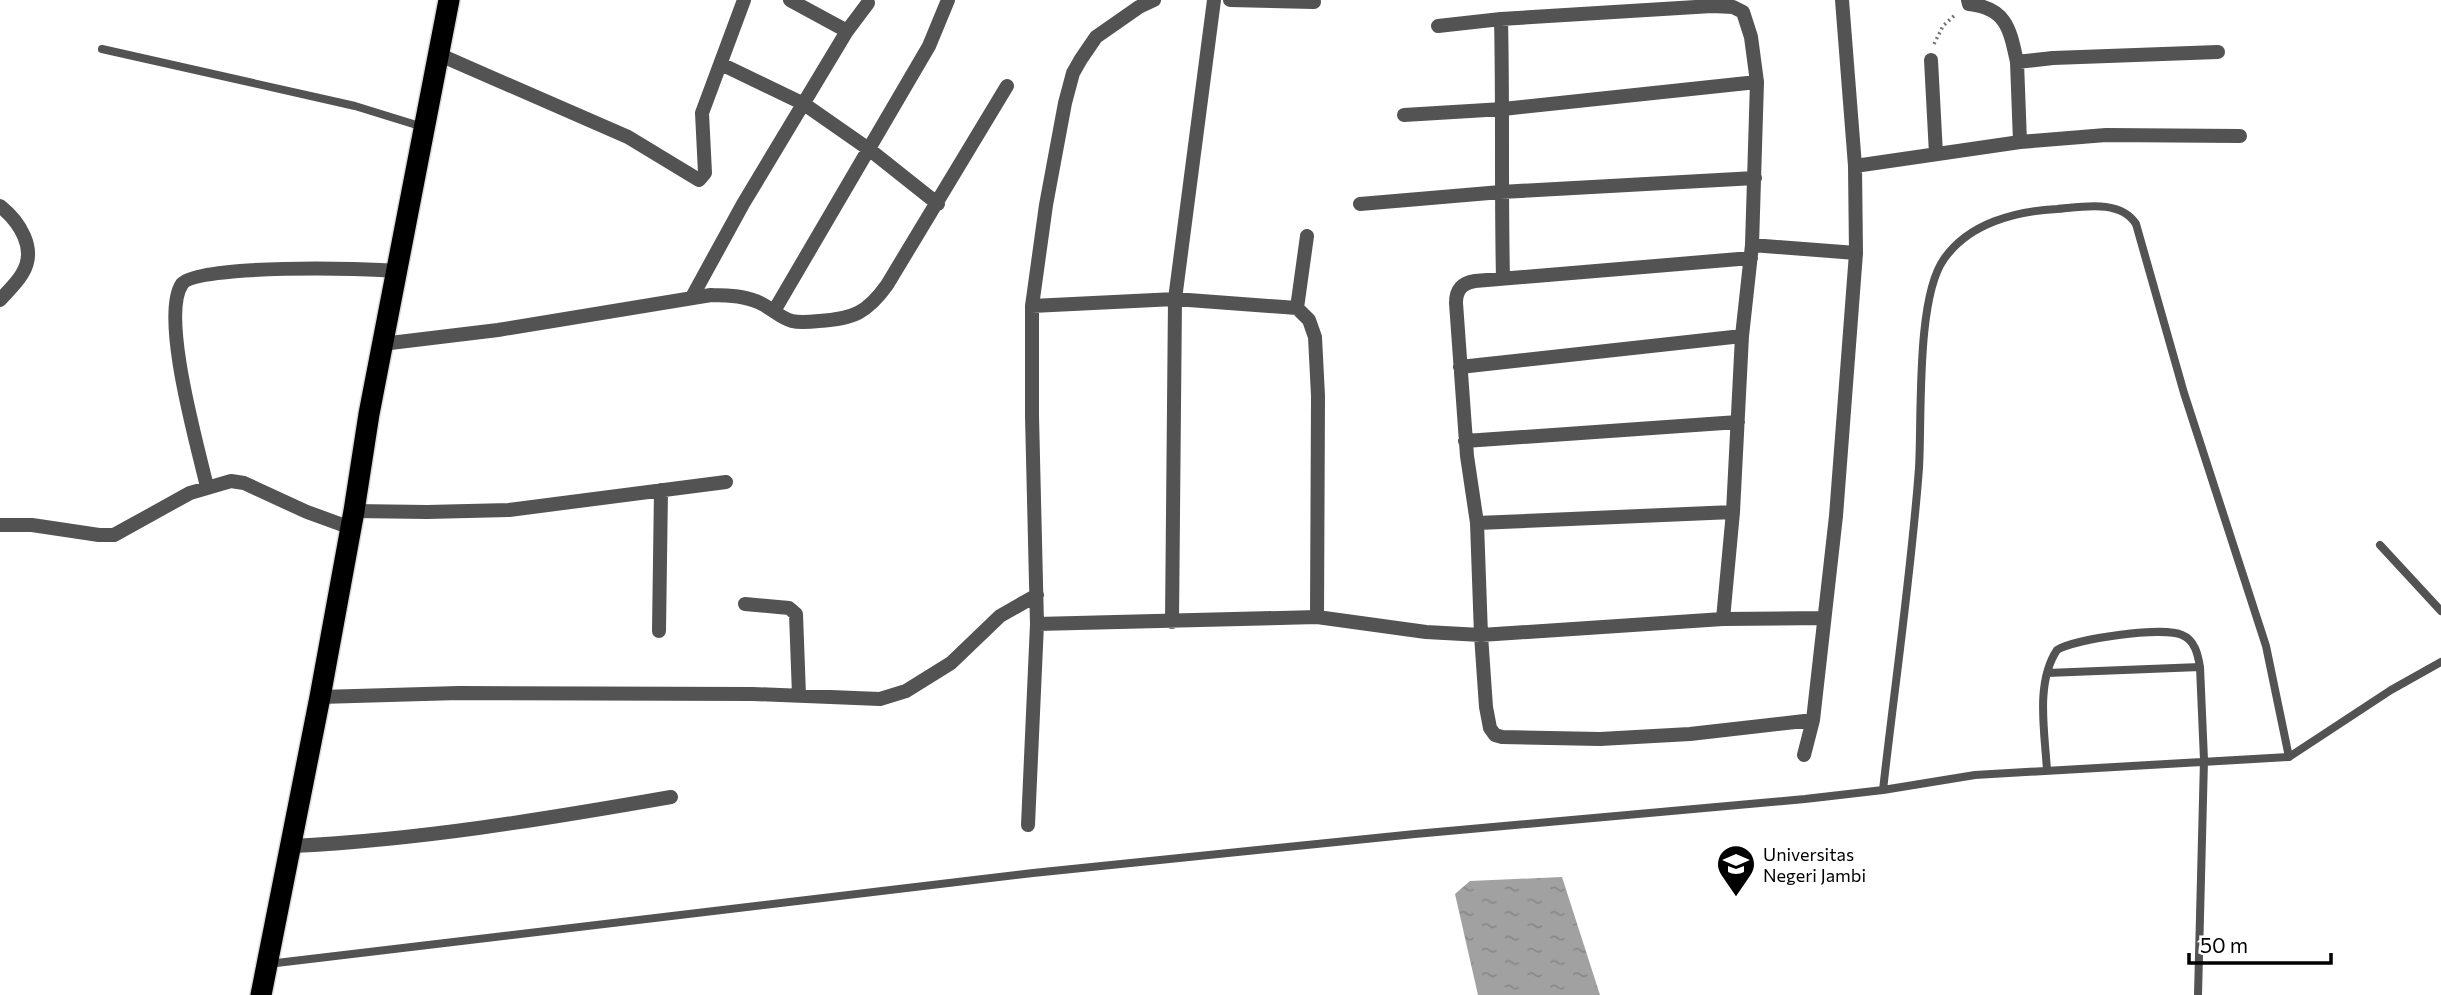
<svg xmlns="http://www.w3.org/2000/svg" width="2441" height="995" font-family="Commissioner,sans-serif">
	<style>
		.water { fill: url(#water-ripples) }
		.lines { fill: none; stroke-linecap: round; stroke-linejoin: round }
		.highway-casing { stroke: #dbdbdb; stroke-width: 24 }
		.path { stroke: #757575; stroke-width: 3.5; stroke-dasharray: 2 3.5; stroke-linecap: butt }
		.lane { stroke: #535353; stroke-width: 8 }
		.street { stroke: #535353; stroke-width: 14 }
		.highway { stroke: #000; stroke-width: 21 }
		.labels { text-anchor: middle; dominant-baseline: central; stroke-width: 6; stroke-linejoin: round; paint-order: stroke }
		.poi-label { font-size: 18px; fill: #000; stroke: #fff; text-anchor: start }
	</style>
	<defs>
		<pattern id="water-ripples" width="26" height="14" patternUnits="userSpaceOnUse" patternTransform="scale(1.75)"><rect width="26" height="14" fill="#a1a1a1"/><path d="M2 4q2-2 4 0t4 0M15 11q2-2 4 0t4 0" fill="none" stroke="#898989"/></pattern>
	</defs>
	<rect width="100%" height="100%" fill="#fff"/>
	<!-- water -->
	<path class="water" d="M1562 877 1600 995H1478L1455 894 1470 881Z"/>
	<g class="lines">
		<defs>
			<path id="highway" d="M261 995 320 697 354 511 369 414 449 0"/>
		</defs>
		<!-- highway casing -->
		<use href="#highway" class="highway-casing"/>
		<!-- path -->
		<path class="path" d="M1934 44 1943 26 1956 14"/>
		<!-- lane -->
		<path class="lane" d="M102 49 355 106 423 127
			M2380 545 2441 611
			M2047 673 2200 667
			M2047 771C2045 733 2035 683 2057 650 2073 639 2164 626 2182 635 2195 640 2198 655 2200 667L2204 760 2198 995
			M1883 790C1895 683 1911 575 1919 468 1922 417 1916 298 1944 259 1969 223 2016 211 2057 209 2082 207 2120 199 2136 224L2184 393 2266 646 2289 757
			M268 964 1033 873 1415 834 1805 799 1883 790 1975 775 2289 757 2391 690 2441 662"/>
		<!-- street -->
		<path class="street" d="M790 0 847 31
			M1214 0 1175 299 1297 308 1309 320 1315 337 1318 396 1317 617
			M1230 0 1314 2
			M1968 0 1969 4C2007 8 2010 30 2017 62
			M1501 19C1503 105 1501 191 1503 278
			M1438 26 1501 19 1712 6 1733 7 1743 12 1751 37 1757 82 1752 245 1742 336 1733 512 1723 619
			M440 55 628 137 699 180 705 173 702 113 744 0
			M1931 60 1936 154
			M721 64 804 104 870 150 938 204
			M1404 115 1503 109 1757 82
			M2020 142 2017 62 2053 58 2218 52
			M1855 166 2020 142 2106 135 2240 136
			M1360 204 1501 192 1755 178
			M0 206C19 221 38 249 22 274 16 284 7 292 0 300
			M1752 245 1856 253
			M1751 258 1475 281C1462 283 1456 290 1456 303L1467 456 1477 523 1481 635 1486 707 1490 728 1495 735 1502 737 1600 739 1690 734 1813 720
			M692 297 743 204 847 31 868 3
			M1032 306 1175 299 1172 622
			M1297 308 1307 236
			M774 311 929 46 948 0
			M382 344 498 330 711 295C729 296 747 295 764 305 773 310 781 318 792 321 800 323 810 322 819 321 853 319 867 313 887 285L1007 86
			M1460 367 1742 336
			M1465 441 1738 422
			M207 487C198 447 160 316 182 284 196 264 368 268 397 271
			M354 511 427 512 509 510 726 482
			M1477 523 1733 512
			M0 525H32L99 535H114L190 493 231 481 244 483 307 512 351 528
			M745 604 789 608 796 614 799 695
			M1037 624 1317 617 1426 632 1481 635 1723 619 1823 618
			M659 631 661 490
			M320 697 459 693 753 694 880 699 906 691 951 663 1000 616 1037 595
			M1804 755 1813 720 1836 516 1856 253 1855 166 1842 0
			M1028 825 1037 624 1032 416V306L1046 205 1065 103 1073 73 1081 59 1096 37 1139 7 1154 0
			M292 846C419 840 545 819 671 797"/>
		<!-- highway -->
		<use href="#highway" class="highway"/>
	</g>
	<!-- icons -->
	<defs>
		<symbol id="university-pin" viewBox="-11 -11 22 30"><path d="M0 17L-7.5 6A9.5 9.5 0 1 1 7.5 6Z" fill="#000" stroke="#fff"/><path d="M0-5L7-2L0 1L-7-2ZM-4 1L0 2.5L4 1V4Q0 6-4 4Z" fill="#fff"/></symbol>
	</defs>
	<g fill-rule="evenodd">
		<use href="#university-pin" x="1714" y="842" width="44" height="60"/>
	</g>
	<g class="labels">
		<!-- poi labels -->
		<g class="poi-label">
			<text x="1763" y="854">Universitas<tspan x="1763" dy="21">Negeri Jambi</tspan></text>
		</g>
	</g>
	<!-- scale -->
	<path d="M2189 953v10h142v-10" fill="none" stroke="#000000" stroke-width="3.5"/>
	<text x="2200" y="953" font-size="21" fill="#000000" stroke="#ffffff" stroke-width="5" paint-order="stroke">50 m</text>
</svg>
